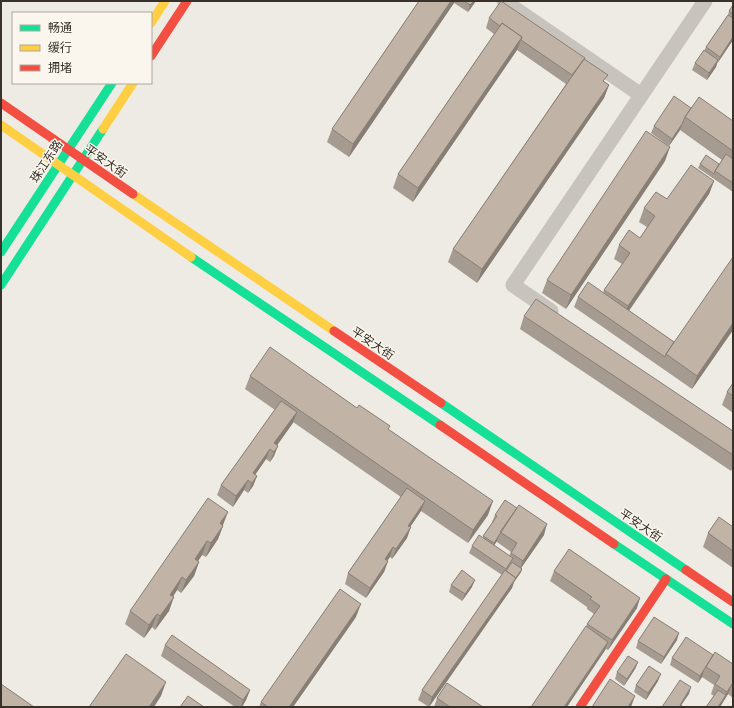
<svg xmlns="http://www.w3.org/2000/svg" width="734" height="708" font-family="Lato,'Noto Sans SC',sans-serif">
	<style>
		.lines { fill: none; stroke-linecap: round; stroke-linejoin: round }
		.street { stroke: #c8c4bd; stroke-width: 15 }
		.fast { stroke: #16e098; stroke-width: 9 }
		.slow { stroke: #ffcf43; stroke-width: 9 }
		.jam { stroke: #f24e42; stroke-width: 9 }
		.wall { fill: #a69b90; fill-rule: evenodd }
		.shaded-wall { fill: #877e75 }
		.building { fill: #c1b4a7; stroke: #877e75 }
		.labels { text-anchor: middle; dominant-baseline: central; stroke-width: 3; stroke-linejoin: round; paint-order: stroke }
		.street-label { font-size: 12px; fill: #38322b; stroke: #faf6ed }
	</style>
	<rect width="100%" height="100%" fill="#eeebe4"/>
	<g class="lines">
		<!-- street -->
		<path class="street" d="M504 1 641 95
			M551 311 513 285 705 1"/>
		<!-- fast -->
		<path class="fast" d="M1 252 112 83
			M191 257 440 425
			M1 285 103 129
			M441 403 686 570
			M614 544 733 624"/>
		<!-- slow -->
		<path class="slow" d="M151 23 165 1
			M1 125 191 257
			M103 129 133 83
			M133 194 334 331"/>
		<!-- jam -->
		<path class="jam" d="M151 56 187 1
			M1 103 133 194
			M334 331 441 403
			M440 425 614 544
			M686 570 733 602
			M580 707 666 579"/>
	</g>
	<!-- wall -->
	<path class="wall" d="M419 1H476L468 12 454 3 349 157 327 142 332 129Z
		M733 5V40L717 63 716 67 707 80 692 70 695 63 704 51 706 47 728 15 729 11Z
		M489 18 585 59 605 82 609 85 604 98 477 283 448 262 453 249 566 84 517 50 413 202 393 188 398 174 494 34 486 28Z
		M691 108 733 121V192L698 168 700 164H719L722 160 680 130 669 146 651 133 654 126Z
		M665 161 566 309 542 293 547 280Z
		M714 181 709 194 629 311 674 342 733 330 692 389 574 307 578 297 603 293 604 290 622 264 614 259 619 245 640 238 647 227 639 222 644 208Z
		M524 316 733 431V468L731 471 520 329Z
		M250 376 389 430 488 515 468 543 421 511 410 527 407 538 392 559 390 557 387 561H388L384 572 366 598 345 584 348 573 401 497 293 422 277 445 274 456 270 462 266 459 255 475 257 476 253 486 248 493 244 490 233 507 217 495 221 485 275 410 245 389Z
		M733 383V413L722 405 727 392Z
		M495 515 544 535 521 568 522 569 521 572 514 582 512 588 429 707 418 700 422 690 502 575 469 553 472 546 483 538 493 522H492ZM497 541V542L511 552 509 556 494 545Z
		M223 526 218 539 206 557 202 555 198 561 199 562 194 576 181 593 177 590 173 597 169 611 155 630 152 627 144 638 125 624 130 611Z
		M733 527V568L703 547 708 533Z
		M554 571 637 608 608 650 606 649 604 652 586 627 587 624 594 614 587 609V607L550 581Z
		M451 585 472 587 462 601 449 592Z
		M356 617 293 707H259L261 702Z
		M677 640 661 664 636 648 638 641Z
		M165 645 250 690 246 700 242 707H235L161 656Z
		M713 655 733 664V698L728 694 720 707H706L714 696 711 694 714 685 702 677 698 683 670 665 672 658Z
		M638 662 635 669 624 686 615 679 617 672Z
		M658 681 646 700 634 692 636 685Z
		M437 698 483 707H434Z"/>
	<!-- shaded-wall -->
	<path class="shaded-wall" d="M451 1H455L454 3 349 157 353 144Z
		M474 1H476L468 12 470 5Z
		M522 37 517 50 413 202 418 188Z
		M733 37V40L717 64 720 57Z
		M718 60 716 67 707 80 709 73Z
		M609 85 604 98 477 283 482 269Z
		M682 124 680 130 669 146 672 139Z
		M670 147 665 161 566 309 571 295Z
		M714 181 709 194 623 319 628 306Z
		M733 323V330L692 389 697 376Z
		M297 412 293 423 273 451 274 443Z
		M278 446 274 456 270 462 274 452Z
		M270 449 266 459 250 482 253 473Z
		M257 476 253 486 248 493 252 483Z
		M248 480 244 490 233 507 236 496Z
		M425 501 421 511 404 536 408 526Z
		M493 501 488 515 468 543 473 530Z
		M228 512 223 525 215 537 220 523Z
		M547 524 544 535 519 571 523 561Z
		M223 526 218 539 206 557 211 543Z
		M411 527 407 538 392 559 396 549Z
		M499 535 497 541 491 550 494 543Z
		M207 541 202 555 190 573 195 559Z
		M393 547 390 557 381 569 385 559Z
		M388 561 384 572 366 598 370 588Z
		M199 562 194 576 181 593 186 580Z
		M522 569 521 572 514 582 512 588 429 707 432 697Z
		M182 577 177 590 165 608 170 595Z
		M475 580 472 587 462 601 465 594Z
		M174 597 169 611 155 630 160 616Z
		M640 598 637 608 608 650 612 640Z
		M361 604 356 617 293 707H289Z
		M157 614 152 627 144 638 149 625Z
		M679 633 677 640 661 664 664 657Z
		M608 642 604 652 567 707H564Z
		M638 662 635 669 624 686 627 679Z
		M704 670 702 677 698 683 700 676Z
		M661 674 658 681 646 700 648 693Z
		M166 682 161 696 154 707H149Z
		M732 684 728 694 720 707H718Z
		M691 687 689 694 680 707V705Z
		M250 690 246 700 242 707H241L243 700Z
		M635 696 631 707H628Z"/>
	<!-- building -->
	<path class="building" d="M419 1H451L353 144 332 129Z
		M464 1H474L470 5Z
		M501 1 585 58 584 59 572 75 521 40 522 37 502 23 500 26 489 18Z
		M733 5V14L729 11Z
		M728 15 733 18V37L720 57 706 47Z
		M502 23 522 37 418 188 398 174Z
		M704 50 718 60 709 73 695 63Z
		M584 59 608 75 603 81 609 85 482 269 453 249Z
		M674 96 691 108 685 117 682 124 672 139 654 126Z
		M699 97 733 121V151L685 117Z
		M646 131 670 147 571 295 547 280Z
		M726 154 733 159V183L715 171Z
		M706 155 719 164 715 171 714 174 700 164Z
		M691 165 714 181 628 306 604 290 630 253 619 245 629 230 640 238 655 216 644 208 656 192 667 199Z
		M733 257V323L697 376 666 354Z
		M588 282 674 342 666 354 665 357 578 297Z
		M536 299 733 431V455L524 316Z
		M270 347 357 408 359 405 390 426 388 429 493 501 473 530 250 376Z
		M733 383V396L727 392Z
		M281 401 297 412 274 443 278 446 274 452 270 449 253 473 257 476 252 483 248 480 236 496 221 485Z
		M407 488 425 501 408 526 411 527 396 549 393 547 385 559 388 561 370 588 348 573Z
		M208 498 228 512 220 523 223 526 211 543 207 541 195 559 199 562 186 580 182 577 170 595 174 597 160 616 157 614 149 625 130 611Z
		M505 500 517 508 494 543 483 536 497 516 495 515Z
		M519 505 547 524 523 561 511 553 517 543 500 532Z
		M719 517 733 527V551L708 533Z
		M479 535 513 558 506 569 472 546Z
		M569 549 640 598 612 640 587 624 600 606 590 599 592 597 554 571Z
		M512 562 522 569 515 579 516 578 506 571Z
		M462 570 475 580 465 594 451 585Z
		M505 570 516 578 432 697 422 690Z
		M340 589 361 604 289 707H268L261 702Z
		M654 617 679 633 664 657 638 641Z
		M586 626 608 642 564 707H531Z
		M172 635 250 690 243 700 165 645Z
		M686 637 713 655 700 676 672 658Z
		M715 652 733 664V685L732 684 727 692 715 684 720 676 706 667Z
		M126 654 166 682 149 707H89Z
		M628 656 638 662 627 679 617 672Z
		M649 666 661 674 648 693 636 685Z
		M610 679 635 696 628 707H592Z
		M680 680 691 687 680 705 684 707H662Z
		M447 683 483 707H450L437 698Z
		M1 684 34 707H1Z
		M718 690 726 695 718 707H706Z
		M188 696 204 707H180Z"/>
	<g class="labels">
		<!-- street labels -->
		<g class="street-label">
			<text transform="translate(46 161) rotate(-57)">珠江东路</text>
			<text transform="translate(106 161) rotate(35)">平安大街</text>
			<text transform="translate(373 343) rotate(34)">平安大街</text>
			<text transform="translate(641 525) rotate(34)">平安大街</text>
		</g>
	</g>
	<!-- border -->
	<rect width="734" height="708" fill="none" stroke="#38322b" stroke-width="4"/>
	<!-- legend -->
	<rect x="12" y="12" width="140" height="72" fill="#faf6ed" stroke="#aca89f"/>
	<rect x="20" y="25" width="20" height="6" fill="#16e098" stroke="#aca89f"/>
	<text x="48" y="32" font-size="12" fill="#38322b">畅通</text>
	<rect x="20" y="45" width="20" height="6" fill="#ffcf43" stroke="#aca89f"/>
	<text x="48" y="52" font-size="12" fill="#38322b">缓行</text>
	<rect x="20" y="65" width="20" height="6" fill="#f24e42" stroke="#aca89f"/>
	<text x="48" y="72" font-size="12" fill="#38322b">拥堵</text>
</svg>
